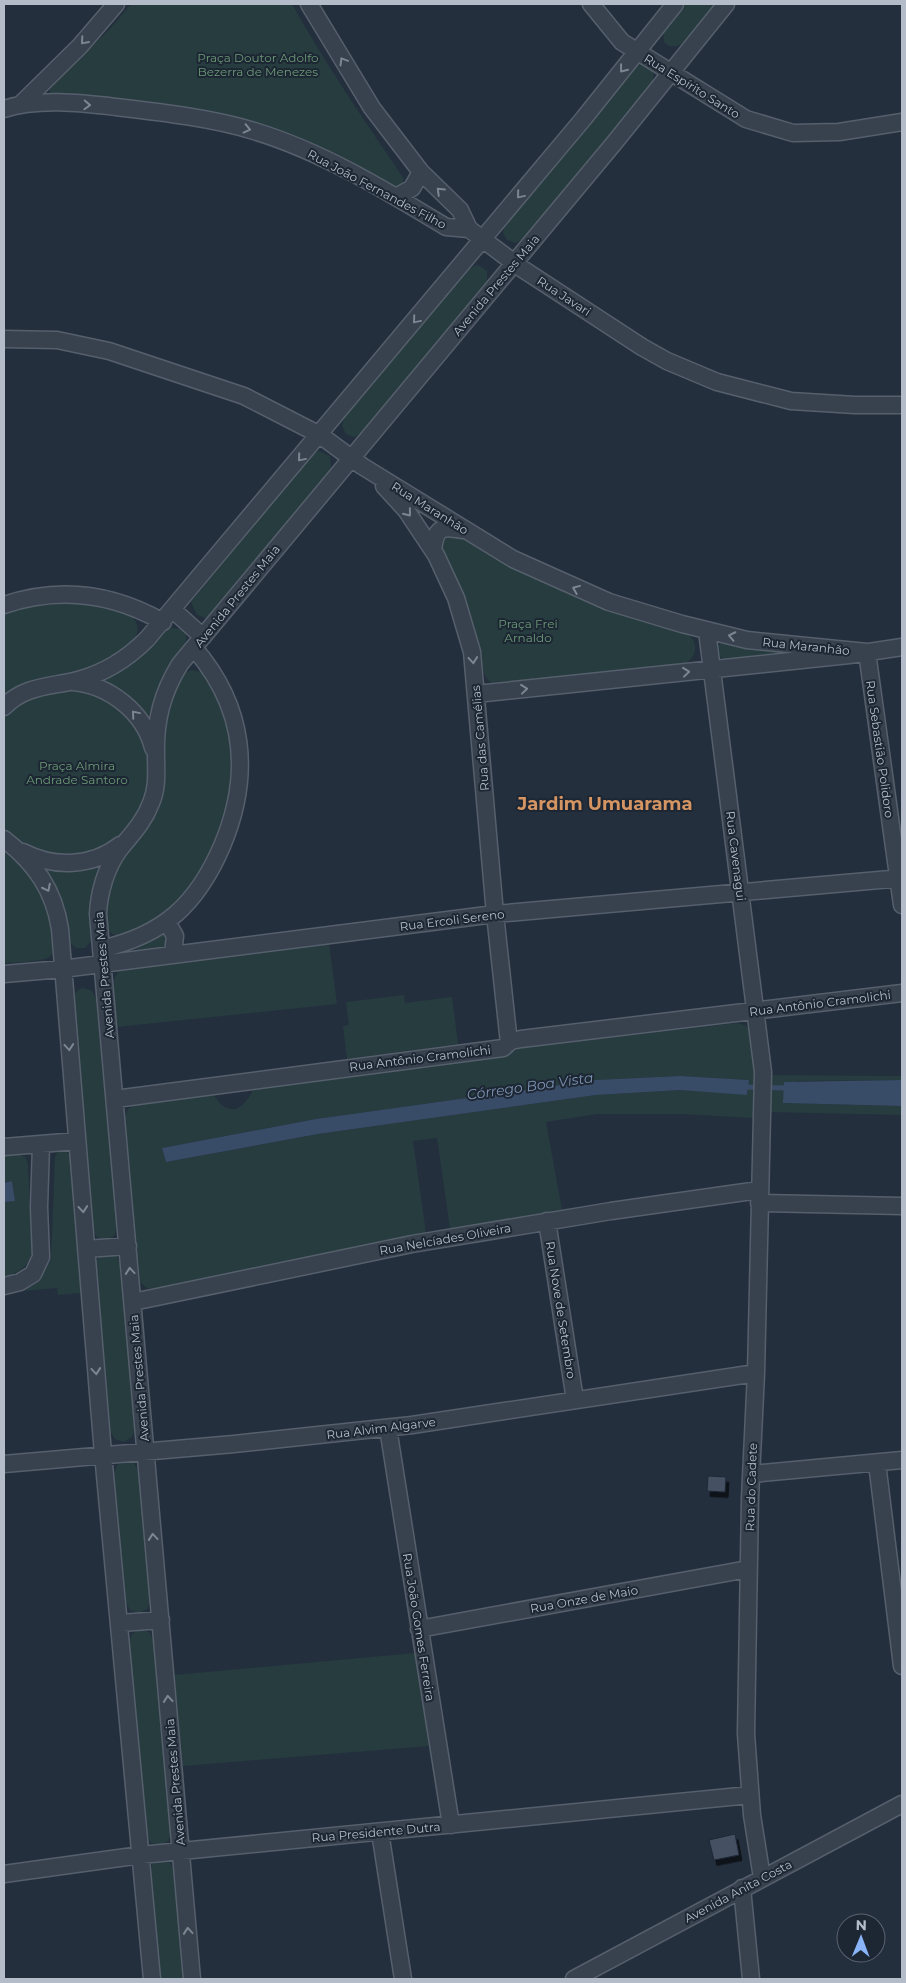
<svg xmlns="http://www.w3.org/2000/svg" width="906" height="1983" font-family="Montserrat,sans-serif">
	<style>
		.green { fill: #263c3f; fill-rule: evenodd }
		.water { fill: #394c67 }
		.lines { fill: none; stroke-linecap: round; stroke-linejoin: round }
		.stream { stroke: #394c67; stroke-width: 5 }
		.building { fill: #455162; stroke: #1f2835; filter: url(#shadow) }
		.minor-casing { stroke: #565f6c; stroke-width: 19 }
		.minor { stroke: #38414e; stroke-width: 16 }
		.oneway { stroke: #7c8592 }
		.labels { text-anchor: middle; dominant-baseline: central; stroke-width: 4; stroke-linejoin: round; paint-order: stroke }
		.park-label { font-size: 12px; fill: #6b9a76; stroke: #1d2633 }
		.street-label { font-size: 12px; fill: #b4bcc9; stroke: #1d2633 }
		.water-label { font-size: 14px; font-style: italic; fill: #7c92b1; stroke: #1d2633 }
		.district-label { font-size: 18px; font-weight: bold; fill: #d59563; stroke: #1d2633 }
	</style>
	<defs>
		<filter id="shadow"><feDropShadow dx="3" dy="5.5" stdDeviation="0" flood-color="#0009"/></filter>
	</defs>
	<rect width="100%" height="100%" fill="#242f3e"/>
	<!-- green -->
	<path class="green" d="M131 4H292C326 65 365 121 404 179L400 188 391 189 296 138 54 98 50 93V88L111 28Z
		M686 4H716C706 16 680 61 664 42L663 33Z
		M642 63 654 69 653 81 525 238 516 243 507 240 503 233 505 225 634 67Z
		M476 265 480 266 487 271V283L362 433 354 437 346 434 342 426 344 418 468 270Z
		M319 451 330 456 331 468 212 617 206 618 197 615 191 602 311 455Z
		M452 531C526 577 602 609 686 633 699 641 698 656 685 664L492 683C481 677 483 660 480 648 470 611 458 574 437 541Z
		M62 602C79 602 124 604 134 619 152 644 96 667 79 672 63 677 45 675 30 682 21 686 12 693 4 698V614L23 608Z
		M170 628C207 627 170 666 164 677 158 689 155 701 152 714L146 715 107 684 105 680Z
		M722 642 785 653 786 654 725 660 720 656 718 646Z
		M192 670 202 672C220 701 231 730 232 765 234 826 184 929 116 936L108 931 106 926 107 896 115 870 132 844 163 737 170 696 184 673Z
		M75 689C177 708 172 847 72 855 46 857 22 848 4 829V716C25 694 46 693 75 689Z
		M4 847C31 872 48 898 53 935 53 943 56 951 49 957 42 962 13 963 4 963Z
		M102 864 92 907 91 941 85 948H76L69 942 54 885 44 867Z
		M164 934 167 937 166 947 135 950Z
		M329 943 337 1004 117 1027C116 1011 105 977 123 969Z
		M83 988 92 991 96 999 117 1227 114 1236 106 1240 97 1237 92 1229 72 997 78 990Z
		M404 995 405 1003 452 997 458 1044 347 1059 343 1026 349 1025 346 1002Z
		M737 1023C742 1024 745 1025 748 1028 758 1043 754 1099 753 1118L680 1114H597L546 1122 562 1210 450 1229 437 1138 413 1141 426 1233 155 1289 147 1288 140 1282 125 1117 128 1109 134 1105 211 1095C217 1097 218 1102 223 1106 239 1116 247 1100 254 1089L505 1056 520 1048ZM680 1076 748 1080V1094L680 1090 596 1095 318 1134 166 1162 162 1148 316 1119 595 1080Z
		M771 1075 902 1076V1080L797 1081 783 1103 902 1106V1115L769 1112Z
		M65 1150 70 1156 82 1293 58 1295 57 1288 23 1291 40 1281 51 1259 55 1157 58 1152Z
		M18 1154 25 1157 28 1164 32 1255C25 1269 19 1273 4 1276V1202L15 1200 12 1181 4 1183V1155Z
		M102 1254 116 1255 120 1263 135 1429 132 1437 124 1442 115 1439 110 1431 96 1265V1261Z
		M130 1461 134 1463 139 1472 150 1600 147 1609 139 1613 130 1610 126 1602 114 1474 117 1465Z
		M140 1629 149 1632 154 1641 171 1832 168 1841 160 1845 151 1843 146 1834 129 1642 132 1634Z
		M415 1653 429 1746 183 1766 174 1675Z
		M165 1860 170 1863 174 1871 184 1979H159L150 1873 152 1864Z"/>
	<!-- water -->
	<path class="water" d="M680 1076 749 1080 747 1095 680 1090 596 1095 318 1134 166 1162 162 1148 316 1119 595 1080Z
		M902 1080V1106L783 1103 784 1082Z
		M12 1181 15 1201 4 1202V1183Z"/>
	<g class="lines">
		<!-- stream -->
		<path class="stream" d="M743 1087 789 1088"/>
	</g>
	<!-- building -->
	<path class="building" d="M708 1476 726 1477 725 1492 707 1491Z
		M735 1834 739 1855 714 1860 709 1840Z"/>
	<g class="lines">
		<defs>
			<path id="minor" d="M309 4 372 108 421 172 460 210 469 229 521 268 642 347 667 361 717 382 791 401 855 405H902
				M591 4 622 42 746 119 793 133 839 132 902 122
				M21 104 80 46 116 4
				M4 109C38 98 81 103 116 107 159 112 213 118 254 131 323 152 385 190 446 227L469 229
				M396 197 412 188 421 172
				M4 339 57 340 109 351 244 396 320 435 362 466 513 559 609 602 682 624 747 640 867 652
				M384 486 406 510 436 555 456 598 472 652 495 914 509 1043
				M433 550C436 528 440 526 462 530
				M4 605C60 586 112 593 163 622
				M173 610 203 637
				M707 631 763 1072 756 1373 750 1498 746 1734 752 1815 762 1878
				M867 652 902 905
				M73 682C109 685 144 712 153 748
				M476 694 849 655 902 647
				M4 707C25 685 51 687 78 680 105 673 128 658 147 639L584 118 675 4
				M4 839C35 863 54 890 60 929L103 1454 152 1979
				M23 852C54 868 92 867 120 845
				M167 922 175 936 173 954
				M101 949C164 935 197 904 222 846 252 775 245 707 194 648
				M4 974 62 969 495 914 902 878
				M115 1099 503 1048 511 1041 521 1039 902 993
				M4 1147 77 1141
				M759 1203 902 1206
				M547 1221 575 1400
				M86 1249 128 1246
				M4 1286 20 1282 33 1274 41 1257 39 1207 41 1144
				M133 1302 412 1244 611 1211 759 1190
				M388 1428 451 1825
				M877 1463 902 1666
				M4 1464 234 1444 412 1425 756 1373
				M752 1474 902 1460
				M121 1623 161 1620
				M419 1629 748 1569
				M380 1832 403 1979
				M4 1874 141 1855 750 1795
				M742 1888 751 1979
				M192 1979 98 914C99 892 106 868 119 850 131 835 144 822 151 803 158 787 156 771 156 755 155 721 162 693 180 664L615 142 726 4
				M574 1979 902 1804"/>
		</defs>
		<!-- minor casing -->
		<use href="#minor" class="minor-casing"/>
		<!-- minor -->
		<use href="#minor" class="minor"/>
	</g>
	<!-- one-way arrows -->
	<defs><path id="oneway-chevron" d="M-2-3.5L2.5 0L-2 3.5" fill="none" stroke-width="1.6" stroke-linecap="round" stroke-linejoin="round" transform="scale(1.25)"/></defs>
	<g class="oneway">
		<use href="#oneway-chevron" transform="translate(84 41) rotate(131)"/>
		<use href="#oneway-chevron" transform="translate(343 61) rotate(-121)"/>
		<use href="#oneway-chevron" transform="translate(623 69) rotate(128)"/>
		<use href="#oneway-chevron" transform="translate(87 105) rotate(2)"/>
		<use href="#oneway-chevron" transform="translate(247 129) rotate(13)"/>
		<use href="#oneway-chevron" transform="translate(440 191) rotate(-136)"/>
		<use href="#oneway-chevron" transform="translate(520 195) rotate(130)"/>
		<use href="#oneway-chevron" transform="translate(416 320) rotate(130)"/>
		<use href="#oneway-chevron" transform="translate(301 458) rotate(130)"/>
		<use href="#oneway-chevron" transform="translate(408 513) rotate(52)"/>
		<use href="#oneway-chevron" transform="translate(576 589) rotate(-158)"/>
		<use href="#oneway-chevron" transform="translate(732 636) rotate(-168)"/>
		<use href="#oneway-chevron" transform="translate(473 660) rotate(85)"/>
		<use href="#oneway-chevron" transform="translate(686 672) rotate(-6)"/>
		<use href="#oneway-chevron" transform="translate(524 689) rotate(-6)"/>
		<use href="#oneway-chevron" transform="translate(135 714) rotate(-130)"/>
		<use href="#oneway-chevron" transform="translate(47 888) rotate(63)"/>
		<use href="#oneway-chevron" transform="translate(69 1047) rotate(85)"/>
		<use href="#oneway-chevron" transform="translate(83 1209) rotate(85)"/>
		<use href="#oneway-chevron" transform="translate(130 1271) rotate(-95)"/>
		<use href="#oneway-chevron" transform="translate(96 1371) rotate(85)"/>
		<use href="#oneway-chevron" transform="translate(153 1537) rotate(-95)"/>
		<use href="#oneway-chevron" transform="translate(168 1699) rotate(-95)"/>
		<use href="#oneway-chevron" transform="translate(188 1931) rotate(-95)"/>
	</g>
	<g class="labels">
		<!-- park labels -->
		<g class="park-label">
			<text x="258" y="57">Praça Doutor Adolfo<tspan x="258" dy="14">Bezerra de Menezes</tspan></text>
			<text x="528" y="623">Praça Frei<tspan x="528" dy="14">Arnaldo</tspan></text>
			<text x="77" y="765">Praça Almira<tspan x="77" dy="14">Andrade Santoro</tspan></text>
		</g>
		<!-- street labels -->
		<g class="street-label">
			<text transform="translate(692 86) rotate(32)">Rua Espírito Santo</text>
			<text transform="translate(377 189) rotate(28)">Rua João Fernandes Filho</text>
			<text transform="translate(496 285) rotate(-50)">Avenida Prestes Maia</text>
			<text transform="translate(564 296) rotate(33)">Rua Javari</text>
			<text transform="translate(430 508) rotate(32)">Rua Maranhão</text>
			<text transform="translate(237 596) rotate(-51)">Avenida Prestes Maia</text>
			<text transform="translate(806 646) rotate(6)">Rua Maranhão</text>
			<text transform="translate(480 738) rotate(-95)">Rua das Camélias</text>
			<text transform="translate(880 749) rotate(82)">Rua Sebastião Polidoro</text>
			<text transform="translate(736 856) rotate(83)">Rua Cavenagui</text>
			<text transform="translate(452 920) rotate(-7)">Rua Ercoli Sereno</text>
			<text transform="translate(104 975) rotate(-95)">Avenida Prestes Maia</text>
			<text transform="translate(820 1003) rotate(-7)">Rua Antônio Cramolichi</text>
			<text transform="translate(420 1058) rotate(-7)">Rua Antônio Cramolichi</text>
			<text transform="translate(445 1239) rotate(-10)">Rua Nelcíades Oliveira</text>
			<text transform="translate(561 1310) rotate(81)">Rua Nove de Setembro</text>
			<text transform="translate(139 1378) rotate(-95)">Avenida Prestes Maia</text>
			<text transform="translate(381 1428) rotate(-7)">Rua Alvim Algarve</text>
			<text transform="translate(751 1487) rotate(-88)">Rua do Cadete</text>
			<text transform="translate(584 1599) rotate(-10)">Rua Onze de Maio</text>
			<text transform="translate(419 1627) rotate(81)">Rua João Gomes Ferreira</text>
			<text transform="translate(175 1782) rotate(-95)">Avenida Prestes Maia</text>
			<text transform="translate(376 1832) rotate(-5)">Rua Presidente Dutra</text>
			<text transform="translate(738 1891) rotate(-28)">Avenida Anita Costa</text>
		</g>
		<!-- water labels -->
		<g class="water-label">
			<text transform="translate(530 1086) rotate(-8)">Córrego Boa Vista</text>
		</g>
		<!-- district labels -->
		<g class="district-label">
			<text x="605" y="804">Jardim Umuarama</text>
		</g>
	</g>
	<!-- border -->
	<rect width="906" height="1983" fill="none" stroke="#b4bcc9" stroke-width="10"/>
	<!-- north arrow -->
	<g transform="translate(861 1938) rotate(1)"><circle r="24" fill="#1d2633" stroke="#59626f"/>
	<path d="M0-4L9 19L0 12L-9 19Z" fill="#8ab4f8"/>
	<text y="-8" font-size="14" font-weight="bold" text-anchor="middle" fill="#b4bcc9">N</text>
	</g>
</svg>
